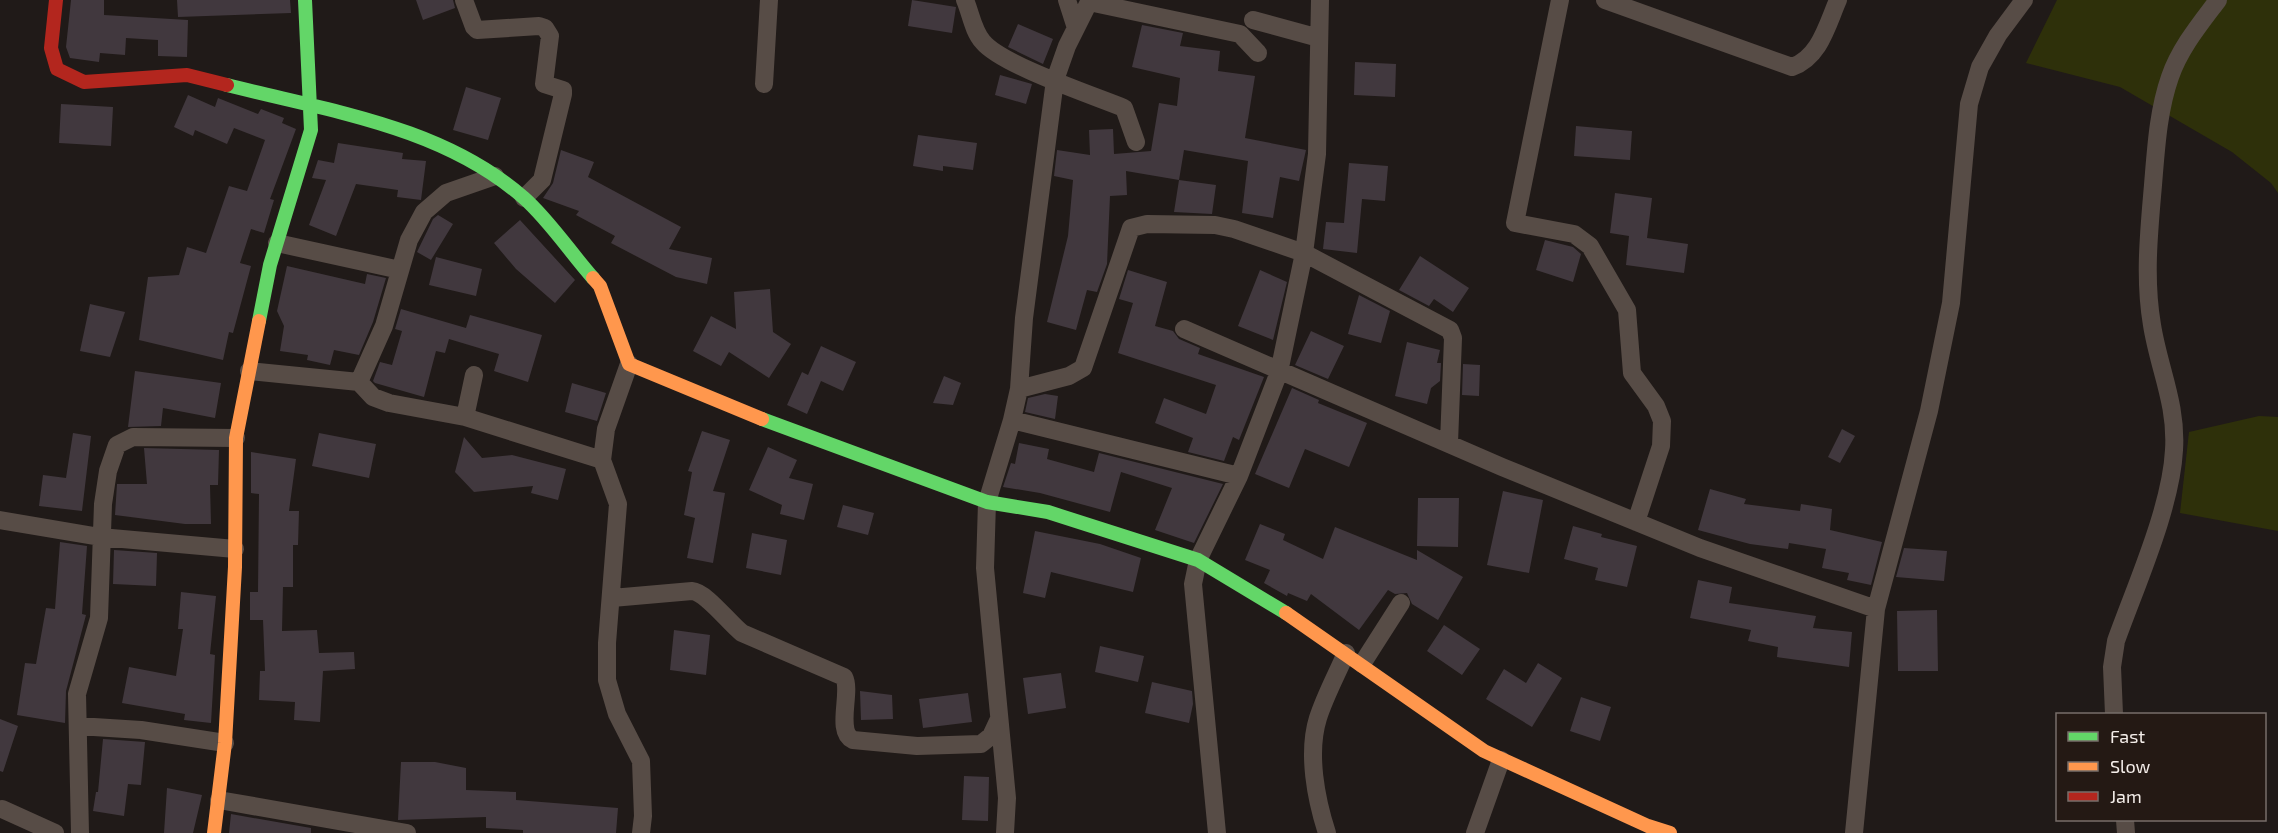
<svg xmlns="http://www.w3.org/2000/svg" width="2278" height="833" font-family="'Exo 2',sans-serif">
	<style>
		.green { fill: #2e300a }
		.building { fill: #41383e }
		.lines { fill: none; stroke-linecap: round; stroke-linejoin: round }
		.street { stroke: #574c46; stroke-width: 18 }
		.fast { stroke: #63d668; stroke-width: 14 }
		.slow { stroke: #ff974d; stroke-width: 14 }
		.jam { stroke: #b3261e; stroke-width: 14 }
	</style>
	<rect width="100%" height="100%" fill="#201a18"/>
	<!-- green -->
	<path class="green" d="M2057 0H2278V193L2271 183 2232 152 2120 87 2026 63Z
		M2259 416 2278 417V531L2180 513 2189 432Z"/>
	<!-- building -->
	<path class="building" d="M71 0H104V15L188 20 187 57 158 56V40L126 38 125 55 100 53 99 62 70 58 66 47Z
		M177 0H290L291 13 178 17Z
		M416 0H453L455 8 423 20Z
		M912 0 956 7 952 33 908 26Z
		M1018 24 1053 39 1043 64 1008 47Z
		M1142 25 1183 33 1180 46 1220 51 1218 71 1255 76 1245 138 1306 150 1299 181 1280 177 1273 218 1242 213 1248 161 1184 150 1179 180 1126 171 1127 195 1110 196 1107 264 1097 292 1087 290 1076 330 1047 322 1068 236 1073 180 1054 176 1057 150 1090 155 1089 130 1113 129 1114 154 1151 151 1159 103 1177 106 1180 78 1132 67Z
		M1355 62 1396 64 1395 97 1354 95Z
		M1000 75 1032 84 1026 104 995 95Z
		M466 87 501 98 488 140 453 130Z
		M188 95 215 107 218 98 258 114 261 109 284 118 282 123 296 129 270 199 274 200 264 233 251 229 240 263 251 266 233 333 229 332 223 360 139 340 148 277 179 275 187 247 206 253 229 186 247 191 265 140 234 128 227 144 195 130 193 136 174 127Z
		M61 104 113 107 111 146 59 143Z
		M1576 126 1632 131 1630 160 1574 156Z
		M918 135 977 143 973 170 943 166V171L913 166Z
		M338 143 403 153 402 159 426 161 421 200 397 197 398 190 356 184 336 236 309 225 326 180 312 178 318 160 334 163Z
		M561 150 594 162 588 177 681 227 669 249 712 258 707 284 676 277 611 243 615 236 576 215 579 211 543 198 553 183Z
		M1349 163 1388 166 1385 201 1362 199 1357 253 1323 249 1326 222 1344 223Z
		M1179 180 1216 185 1212 214 1174 212Z
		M1615 193 1652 198 1647 238 1688 244 1684 273 1626 265 1629 236 1610 233Z
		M438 215 453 224 431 260 417 252 433 219Z
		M520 220 575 280 555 303 516 269 494 243Z
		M1545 240 1573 247 1581 254 1573 282 1536 270Z
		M1420 256 1469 288 1453 312 1434 299 1429 306 1399 290Z
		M436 257 482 269 476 296 429 285Z
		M287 266 365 284 367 274 386 278 373 322 359 355 334 350 330 365 307 360 308 355 280 351 284 326 277 311Z
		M1128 270 1167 282 1155 326 1173 331 1179 339 1200 348 1198 354 1264 377 1239 440 1233 437 1224 461 1188 452 1193 438 1155 423 1164 398 1206 414 1216 385 1118 353 1133 303 1119 299Z
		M1260 270 1287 282 1273 340 1238 326Z
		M770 289 773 332 791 344 769 378 729 352 721 366 693 351 711 316 736 329 734 292Z
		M1359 295 1390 311 1381 343 1348 334Z
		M90 304 125 312 110 357 80 351Z
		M401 309 466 328 470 315 542 335 528 382 494 371 499 354 449 339 445 353 436 351 424 397 375 383 373 381 380 362 392 365 402 331 395 329Z
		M1311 331 1344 346 1328 379 1295 365Z
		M1407 342 1440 350 1437 363H1441L1440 381 1431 388 1427 404 1395 396Z
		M821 346 856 362 843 391 821 381 807 414 787 405 802 372 808 375Z
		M1463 364 1480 365 1479 396 1462 395Z
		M135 371 221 383 215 418 163 408 161 426 128 427Z
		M944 376 961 383 953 405 933 403Z
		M572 383 606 393 597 421 565 412Z
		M1292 388 1319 400 1318 403 1367 423 1349 467 1305 449 1289 488 1255 474Z
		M1045 394 1058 396 1055 419 1025 412 1028 398Z
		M1842 429 1855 436 1840 463 1828 457Z
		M702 431 730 440 713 491 725 493 713 563 687 558 695 518 684 515 692 472 688 471Z
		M73 433 91 436 82 511 39 506 43 475 66 478Z
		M319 433 376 444 369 478 312 466Z
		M464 437 482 458 512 455 566 469 558 500 531 493 533 486 474 492 455 472Z
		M1019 443 1049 449 1047 459 1094 472 1099 453 1223 484 1194 543 1155 530 1172 488 1121 472 1110 512 1040 493 1003 487 1011 463 1015 464Z
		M768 447 797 460 789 478 813 484 804 520 780 514 782 505 749 490Z
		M144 448 219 450 218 485H210L211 524H185L115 515 117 484H147Z
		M251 452 296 459 289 511H299L298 545H293V587H283L282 631 317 630 319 653 354 652 355 669 323 671 320 722 294 720 295 702 259 700 260 671H265L263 620H250V592H258L259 494 251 493Z
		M1710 489 1746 499 1744 504 1800 511 1801 504 1832 509 1830 530 1882 542 1871 585 1847 580 1849 573 1822 568 1826 549 1789 543 1788 549 1750 544 1698 530Z
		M1503 491 1543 500 1529 573 1487 565Z
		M1418 498H1459L1458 547 1417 546Z
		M843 505 874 513 868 535 837 527Z
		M1260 524 1285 534 1283 540 1323 559 1335 527 1417 560V550L1463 577 1438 620 1412 604 1407 593 1395 594 1388 590 1359 630 1311 594 1307 601 1288 593 1287 596 1264 583 1270 570 1245 560Z
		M1573 526 1602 534 1601 537 1637 546 1627 587 1595 580 1598 568 1564 559Z
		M1035 531 1100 544 1141 558 1133 592 1051 572 1045 598 1023 593Z
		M752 533 787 540 781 575 746 568Z
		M60 542 87 546 82 614 86 615 66 691 65 723 17 715 25 663 36 664 46 608 55 609Z
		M1904 548 1947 551 1944 581 1896 577Z
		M114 550 157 553 156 586 113 584Z
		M1698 580 1732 587 1729 603 1816 616 1813 628 1852 632 1849 667 1777 657 1778 647 1748 641 1751 630 1690 618Z
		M181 592 216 596 210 654 215 655 211 723 184 720 185 714 122 703 129 667 176 676 183 629H178Z
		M1937 610 1938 671H1898L1897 611Z
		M1444 625 1480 649 1462 675 1427 651Z
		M674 630 710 635 706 675 670 670Z
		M1100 646 1144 656 1138 682 1095 672Z
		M1538 663 1562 678 1532 727 1486 699 1504 669 1526 683Z
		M1061 673 1066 708 1028 714 1023 678Z
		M1152 682 1192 691 1193 704 1189 723 1145 713Z
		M860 691 892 695 893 719 861 720Z
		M968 693 972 722 923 728 919 699Z
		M1581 697 1611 707 1600 741 1570 731Z
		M0 719 18 726 3 772 0 771Z
		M103 739 145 742 141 785 128 784 124 816 93 811 96 792H98Z
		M401 762H435L466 768V790L516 792V800L618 808 616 833H523V830L486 828V817L398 820Z
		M964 776 989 777 988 821 962 820Z
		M167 788 202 795 193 833H164Z
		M231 814 311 828V833H229Z"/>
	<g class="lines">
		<!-- street -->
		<path class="street" d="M464 0 474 27 477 30 539 26 545 28 550 36 544 84 563 90V94L542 180 524 198
			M965 0C971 14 973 31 983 42 1002 65 1092 95 1124 108L1136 142
			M1067 0 1076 28
			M1560 0 1515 223 1574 234 1590 246 1627 310 1632 373 1656 406 1662 421 1661 446 1636 522
			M1605 0 1792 67C1820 57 1827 25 1838 0
			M1089 2 1240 34 1258 53
			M1253 20 1319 38
			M764 84 769 0
			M277 243 400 270
			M1184 329 1502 467 1700 548 1876 609
			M249 371 359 382 373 397 389 403 465 417 602 460 618 504 607 643V680L617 714 641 761 643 816 641 833
			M359 382 384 326 409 240 424 212 446 193 495 176
			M1019 389 1069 376 1083 368 1131 228 1147 224 1215 225 1234 229 1304 253 1450 330 1453 338 1449 443
			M465 417 474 375
			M1012 420 1239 476
			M602 460 606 429 629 364
			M0 520 100 537 235 549
			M612 598 692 591C706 592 729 623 742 633L844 677C852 692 835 732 853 740L917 746 981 744 991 736 998 721
			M1362 664 1401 603
			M2114 714 2112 667 2116 641C2136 585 2171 508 2174 450 2177 404 2159 369 2152 325 2144 278 2149 232 2153 185 2156 149 2158 111 2170 77 2180 48 2200 24 2218 0
			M78 726 141 730 225 743
			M219 800 407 833
			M2 809 55 833
			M2125 820 2126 833
			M80 833 77 694 99 618 103 504 108 471 117 445 133 437 236 438
			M1005 833 1007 798 985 568 987 502 1012 420 1019 389 1024 318 1055 80 1067 46 1090 0
			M1217 833 1193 584 1198 560 1239 476 1279 372 1304 253 1317 154 1320 0
			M1327 833C1316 799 1307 753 1318 718 1325 696 1337 674 1346 653
			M1475 833 1501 760
			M1854 833 1876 609 1929 411 1951 303 1969 104 1980 67 1998 35 2024 0"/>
		<!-- fast -->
		<path class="fast" d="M227 85C328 111 442 126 524 198 549 220 570 252 593 278
			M259 321 270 265 311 130 305 0
			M762 419 987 502 1048 512 1198 560 1286 613"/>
		<!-- slow -->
		<path class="slow" d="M593 278 600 286 629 364 762 419
			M1286 613 1484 751 1648 826 1670 833
			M214 833 225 743 235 567 236 438 259 321"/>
		<!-- jam -->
		<path class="jam" d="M56 0 51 48 57 69 84 82 187 75 227 85"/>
	</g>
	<!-- legend -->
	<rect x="2056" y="713" width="210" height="108" fill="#241914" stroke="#776e69" stroke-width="1.5"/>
	<rect x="2068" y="732" width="30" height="9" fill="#63d668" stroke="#776e69" stroke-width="1.5"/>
	<text x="2110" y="743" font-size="18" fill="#f4ede9">Fast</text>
	<rect x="2068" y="762" width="30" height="9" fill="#ff974d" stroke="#776e69" stroke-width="1.5"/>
	<text x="2110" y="773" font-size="18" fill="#f4ede9">Slow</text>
	<rect x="2068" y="792" width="30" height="9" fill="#b3261e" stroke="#776e69" stroke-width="1.5"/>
	<text x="2110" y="803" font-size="18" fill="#f4ede9">Jam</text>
</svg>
